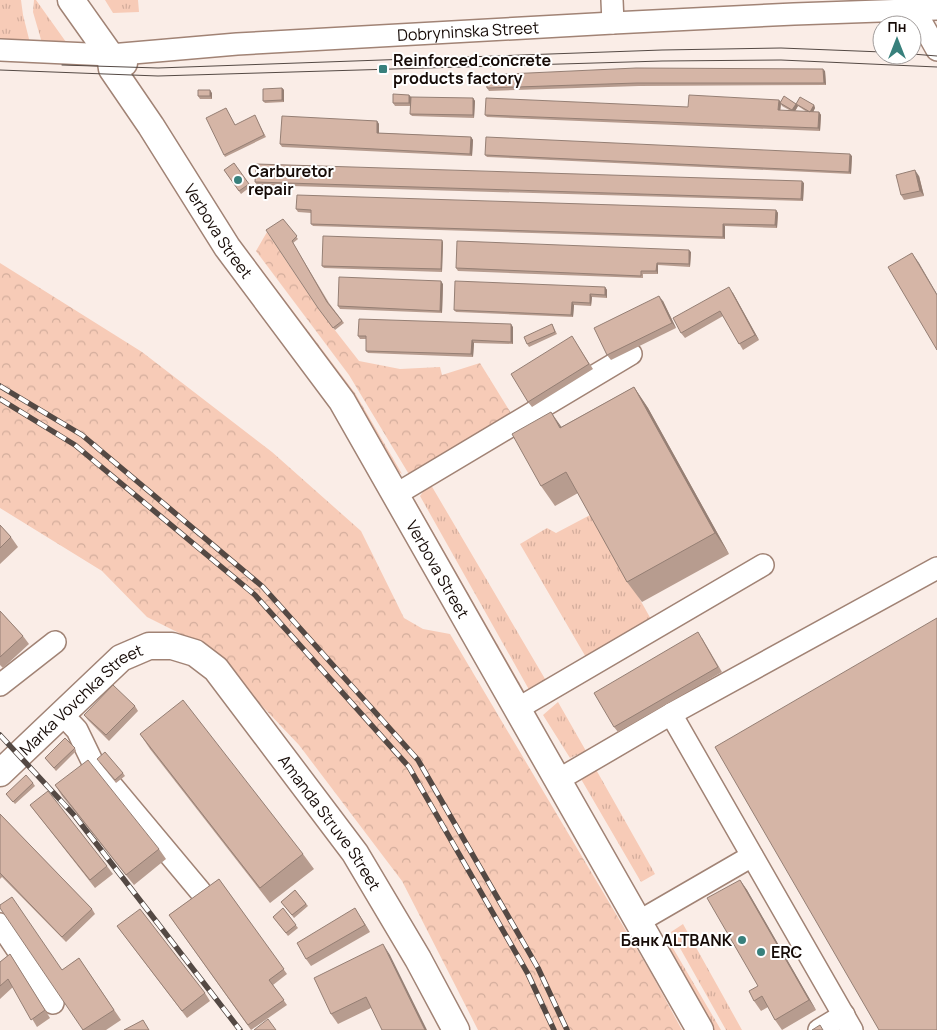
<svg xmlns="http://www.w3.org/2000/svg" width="937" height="1030" font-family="Manrope,sans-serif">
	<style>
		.grass { fill: url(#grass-tufts) }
		.forest { fill: url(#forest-crowns) }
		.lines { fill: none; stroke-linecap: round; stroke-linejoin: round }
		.minor-casing { stroke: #a18375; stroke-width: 24 }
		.major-casing { stroke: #a18375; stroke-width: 29 }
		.minor { stroke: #fff; stroke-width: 21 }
		.major { stroke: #fff; stroke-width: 26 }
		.tram { stroke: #544944; stroke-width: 1 }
		.rail-casing { stroke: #544944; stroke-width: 5.5 }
		.rail { stroke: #fff; stroke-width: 4; stroke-dasharray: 11; stroke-linecap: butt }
		.wall { fill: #b79c8f; fill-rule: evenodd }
		.shaded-wall { fill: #957f74 }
		.building { fill: #d5b5a6; stroke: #957f74 }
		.poi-dot { fill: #38807c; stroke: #fff; stroke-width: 2 }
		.labels { text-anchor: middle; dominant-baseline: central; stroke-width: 4; stroke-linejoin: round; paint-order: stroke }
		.street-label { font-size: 16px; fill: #160b07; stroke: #fff }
		.poi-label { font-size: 16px; font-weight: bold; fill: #160b07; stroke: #fff; text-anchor: start }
	</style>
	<defs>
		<pattern id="grass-tufts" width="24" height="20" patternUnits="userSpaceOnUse" patternTransform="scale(1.25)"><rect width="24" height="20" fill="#f7cbb7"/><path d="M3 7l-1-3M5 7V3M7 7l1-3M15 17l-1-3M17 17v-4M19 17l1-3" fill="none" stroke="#d3ad9c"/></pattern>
		<pattern id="forest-crowns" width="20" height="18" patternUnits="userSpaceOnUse" patternTransform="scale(1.25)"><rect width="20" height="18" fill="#f7cbb7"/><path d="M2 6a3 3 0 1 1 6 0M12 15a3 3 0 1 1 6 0" fill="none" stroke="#d3ad9c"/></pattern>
	</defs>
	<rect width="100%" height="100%" fill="#faede7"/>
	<!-- grass -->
	<path class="grass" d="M0 0H21L23 15 30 43 0 42Z
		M34 0H36L66 42 42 43 33 12Z
		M105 0H138L139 12 113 13Z
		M253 258 355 393 402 474 390 467 252 266Z
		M431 485 548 684 532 695 420 496 425 489Z
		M415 500 527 696 518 694 415 511Z
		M592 514 652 621 587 659 520 544 547 528 556 533Z
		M558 702 586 751 570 758 543 715Z
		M594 766 655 874 641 882 581 779Z
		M683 924 742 1030H726L671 932Z
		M667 938 721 1030H713L669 954Z"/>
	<!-- forest -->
	<path class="forest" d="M267 232 320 311 359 361 400 369 440 367 442 375 480 363 511 413 410 476 349 375 256 251Z
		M0 263 142 352 272 452 361 531 404 618 423 629 450 634 651 973 682 1030H478L402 881 299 745 205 646 147 617 102 571 0 508Z"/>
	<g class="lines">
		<defs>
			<g id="minor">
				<path d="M612 0 613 23"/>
				<path d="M915 0 914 9 937 50"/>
				<path id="s1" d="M0 50 110 55 237 44 613 23 794 14 937 9"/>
				<path d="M395 495 631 354"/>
				<path d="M0 685 55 642"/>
				<path d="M517 709 763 565"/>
				<path d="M62 714 77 730 93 763 200 891"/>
				<path d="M671 714 852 1030"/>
				<path d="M558 780 671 714 937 568"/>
				<path d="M638 922 752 856"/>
				<path d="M0 924 53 1003"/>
				<path d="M819 1030 844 1015"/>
			</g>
			<g id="major">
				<path d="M71 0 110 55 124 63"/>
				<path id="s2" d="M110 55 112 69 151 126 227 247 342 401 700 1030"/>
				<path id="s3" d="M0 773 121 658 149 646H172L195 653 216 669 355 853 418 959 456 1030"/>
			</g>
		</defs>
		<!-- minor casing -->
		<use href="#minor" class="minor-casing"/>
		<!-- major casing -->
		<use href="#major" class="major-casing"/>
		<!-- minor -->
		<use href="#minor" class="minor"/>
		<!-- major -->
		<use href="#major" class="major"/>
		<!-- tram -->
		<path class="tram" d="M912 54 937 56
			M62 65 158 68 662 50 781 48 882 52
			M0 70 158 76 662 61 781 60 937 67"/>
		<defs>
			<path id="rail" d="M0 386 82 435 263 587 418 760 538 968 567 1030
				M0 399 75 445 255 595 409 767 528 974 554 1030
				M0 735 75 816 240 1030"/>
		</defs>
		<!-- rail casing -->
		<use href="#rail" class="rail-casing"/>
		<!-- rail -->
		<use href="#rail" class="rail"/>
	</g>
	<!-- wall -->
	<path class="wall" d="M825 71 826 85 639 86 489 91 487 88Z
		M282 88 284 90V102L265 103 263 101Z
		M212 93V99H200L198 96Z
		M409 95 411 97V106H395L393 103Z
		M473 98 475 101 474 118 412 116 410 114Z
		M781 102 796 104 798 106 795 111 807 112 798 106 796 104 814 105 815 108 813 112H819L821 115 820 131 487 117 485 115 688 107ZM781 104 782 106 791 111H780Z
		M226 108 235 125 256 118 266 137 225 157 224 155Z
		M377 121 379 124V133L471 137 473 140 472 156 282 147 280 144Z
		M485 155 852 156 851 174 487 157Z
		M234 163 250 187 241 194 224 170Z
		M919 176 924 196 904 200 901 195Z
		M255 182 804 183 803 201 257 185Z
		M296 209 776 210 778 213 777 228 725 226V239L313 226 311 224V213L298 212Z
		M283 219 298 239 293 243 329 303 344 323 335 330 318 308Z
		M443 242 442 272 324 268 322 266Z
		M691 252 690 267 658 265V274H643V278L458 271 456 268Z
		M443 284 442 313 340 309 338 306Z
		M605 287 607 290V298L592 297 591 306 574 305 573 317 456 312 454 310Z
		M733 293 759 340 743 350 723 316 685 338 681 333Z
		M663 301 676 328 611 360 607 355Z
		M552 324 557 334 529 347 527 344Z
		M513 327V344L474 343 473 357 368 353 366 351V339H360L358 336Z
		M575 341 593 369 532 407 528 402Z
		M634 387 648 408 729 554 642 602 627 582 578 493 555 506 541 486 561 427Z
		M0 525 11 537 18 547 0 564Z
		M0 611 23 636 29 644 3 668 0 665Z
		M702 638 722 672 618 732 614 727Z
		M135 706 138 711 109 741 88 720 84 715Z
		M140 734 303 854 314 869 270 903 150 749Z
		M75 748 76 751 56 771 45 758Z
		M99 762 123 773 125 776 116 783Z
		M33 783 35 786 15 804 6 794Z
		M55 785 159 849 166 859 134 885 62 796Z
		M30 805 107 866 113 874 95 888Z
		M0 814 92 909 95 914 66 942 2 877 0 879Z
		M219 879 287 974 273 985 287 1005 251 1030 169 915Z
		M740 880 747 890 816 1010 782 1030 775 1020 768 1007 761 1011 754 1001 758 986Z
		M295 890 308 906 294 918 281 902Z
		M283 908 298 928 288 936 273 917Z
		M360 916 370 932 311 966 306 959Z
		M117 926 205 993 210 1001 187 1018Z
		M10 954 50 1018 37 1027 13 987 0 999V962Z
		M390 955 371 1008 338 1024 331 1014Z
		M79 958 121 1020 106 1030H83L62 970Z"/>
	<!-- shaded-wall -->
	<path class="shaded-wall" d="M823 69 825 71 826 85 824 83Z
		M282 88 284 90V102L282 100Z
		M210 90 212 93V99L210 96Z
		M409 95 411 97V106L409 103Z
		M473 98 475 101 474 118 473 115Z
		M779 100 781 102 780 113 778 110Z
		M796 104 798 106 794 113 792 110Z
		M814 105 815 108 812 114 810 112Z
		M819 112 821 115 820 131 818 128Z
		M377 121 379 124V135L377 133Z
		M471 137 473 140 472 156 470 154Z
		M850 154 852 156 851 174 849 172Z
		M915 170 919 176 924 196 920 191Z
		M802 181 804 183 803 201 801 199Z
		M776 210 778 213 777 228 775 225Z
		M723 224 725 226V239L723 237Z
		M442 240 443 242 442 272 441 269Z
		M689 250 691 252 690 267 689 264Z
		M912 253 919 263 937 294V295Z
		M657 263 658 265V274L656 271Z
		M441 281 443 284 442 313 440 311Z
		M605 287 607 290V298L605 295Z
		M729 287 733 293 759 340 755 335Z
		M590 294 592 297 591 306 590 303Z
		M659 296 663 301 676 328 672 323Z
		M572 302 574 305 573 317 571 315Z
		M511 324 513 327V344L511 342Z
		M472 340 474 343 473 357 471 354Z
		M634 387 648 408 729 554 715 533Z
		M551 412 565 432 560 428Z
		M740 880 747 890 816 1010 809 1000Z
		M355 908 370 932 365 925Z
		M383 944 390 955 427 1030H425Z"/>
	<!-- building -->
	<path class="building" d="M636 68 823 69 824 83H637L487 88 486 75Z
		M282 88V100L263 101V89Z
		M198 90H210V96H198Z
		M393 94 409 95V103H393Z
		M689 95 779 100 778 110 819 112 818 128 485 115 486 98 688 107Z
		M784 96 796 104 792 110 780 103Z
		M411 97 473 98V115L410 114Z
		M800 97 814 105 810 112 796 104Z
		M226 108 235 125 255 115 264 135 224 155 206 118Z
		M282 116 377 121V133L471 137 470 154 280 144Z
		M486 137 850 154 849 172 485 155Z
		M234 163 249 184 239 191 224 170Z
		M256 164 802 181 801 199 255 182Z
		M915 170 920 191 901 195 896 175Z
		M297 195 776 210 775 225 723 224V237L311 224V210L296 209Z
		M283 219 297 236 292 241 327 302 342 321 333 328 318 308 266 230Z
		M323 236 442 240 441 269 322 266Z
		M457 241 689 250V264L657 263 656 271H641V276L456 268Z
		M912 253 937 295V350L888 267Z
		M339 277 441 281 440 311 338 306Z
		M455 281 605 287V295L590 294V303L572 302 571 315 454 310Z
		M729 287 755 335 739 344 720 311 681 333 673 318Z
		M659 296 672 323 607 355 594 328Z
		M359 319 511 324V342L472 340 471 354 366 351V336H358Z
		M552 324 555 332 527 344 524 337Z
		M572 336 589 364 528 402 511 374Z
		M634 387 715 533 627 582 566 472 541 486 512 434 551 412 560 428Z
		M0 525 11 537 0 548Z
		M0 611 23 636 0 657Z
		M937 618V1030H879L715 747Z
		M698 632 718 667 614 727 594 693Z
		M113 685 135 706 106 735 84 715Z
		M183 700 303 854 260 888 140 734Z
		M65 738 75 748 54 768 45 758Z
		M105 752 123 773 115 780 97 759Z
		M88 760 159 849 126 875 55 785Z
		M26 775 33 783 13 802 6 794Z
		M48 791 107 866 90 880 30 805Z
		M0 814 92 909 62 937 0 873Z
		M219 879 284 969 269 980 284 1000 248 1025 169 915Z
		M740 880 809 1000 775 1020 762 996 754 1001 749 991 758 986 707 898Z
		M295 890 306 904 292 915 281 902Z
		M12 897 62 970 79 958 114 1010 83 1030 0 908V905Z
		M283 908 296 925 286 933 273 917Z
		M355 908 365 925 306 959 297 943Z
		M140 909 205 993 182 1011 117 926Z
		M383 944 425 1030H382L366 997 331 1014 314 978Z
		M10 954 45 1010 31 1020 8 979 0 986V962Z
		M268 1019 276 1030H254Z
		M143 1020 149 1030H124Z
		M820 1025 823 1030H812Z"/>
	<!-- markers -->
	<g class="poi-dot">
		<rect x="378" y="64" width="10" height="10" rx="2.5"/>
		<circle cx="238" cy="180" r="5"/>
		<circle cx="742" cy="940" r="5"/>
		<circle cx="761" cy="952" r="5"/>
	</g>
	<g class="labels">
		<!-- street labels -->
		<g class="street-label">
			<text stroke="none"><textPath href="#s1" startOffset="469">Dobryninska Street</textPath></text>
			<text stroke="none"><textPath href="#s2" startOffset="208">Verbova Street</textPath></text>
			<text stroke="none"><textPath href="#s2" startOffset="612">Verbova Street</textPath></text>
			<text stroke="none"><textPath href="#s3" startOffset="110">Marka Vovchka Street</textPath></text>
			<text stroke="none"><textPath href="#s3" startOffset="462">Amanda Struve Street</textPath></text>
		</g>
		<!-- poi labels -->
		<g class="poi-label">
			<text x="393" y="60">Reinforced concrete<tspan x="393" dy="18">products factory</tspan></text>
			<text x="248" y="171">Carburetor<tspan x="248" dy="18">repair</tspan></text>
			<text x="732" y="940" text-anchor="end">Банк ALTBANK</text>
			<text x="771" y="952">ERC</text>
		</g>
	</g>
	<!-- north arrow -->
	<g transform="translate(897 40)"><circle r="24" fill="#ffffff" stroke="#a29d9c"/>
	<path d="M0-4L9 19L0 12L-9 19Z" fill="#38807c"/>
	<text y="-8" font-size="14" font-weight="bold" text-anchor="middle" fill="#160b07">Пн</text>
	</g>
</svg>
